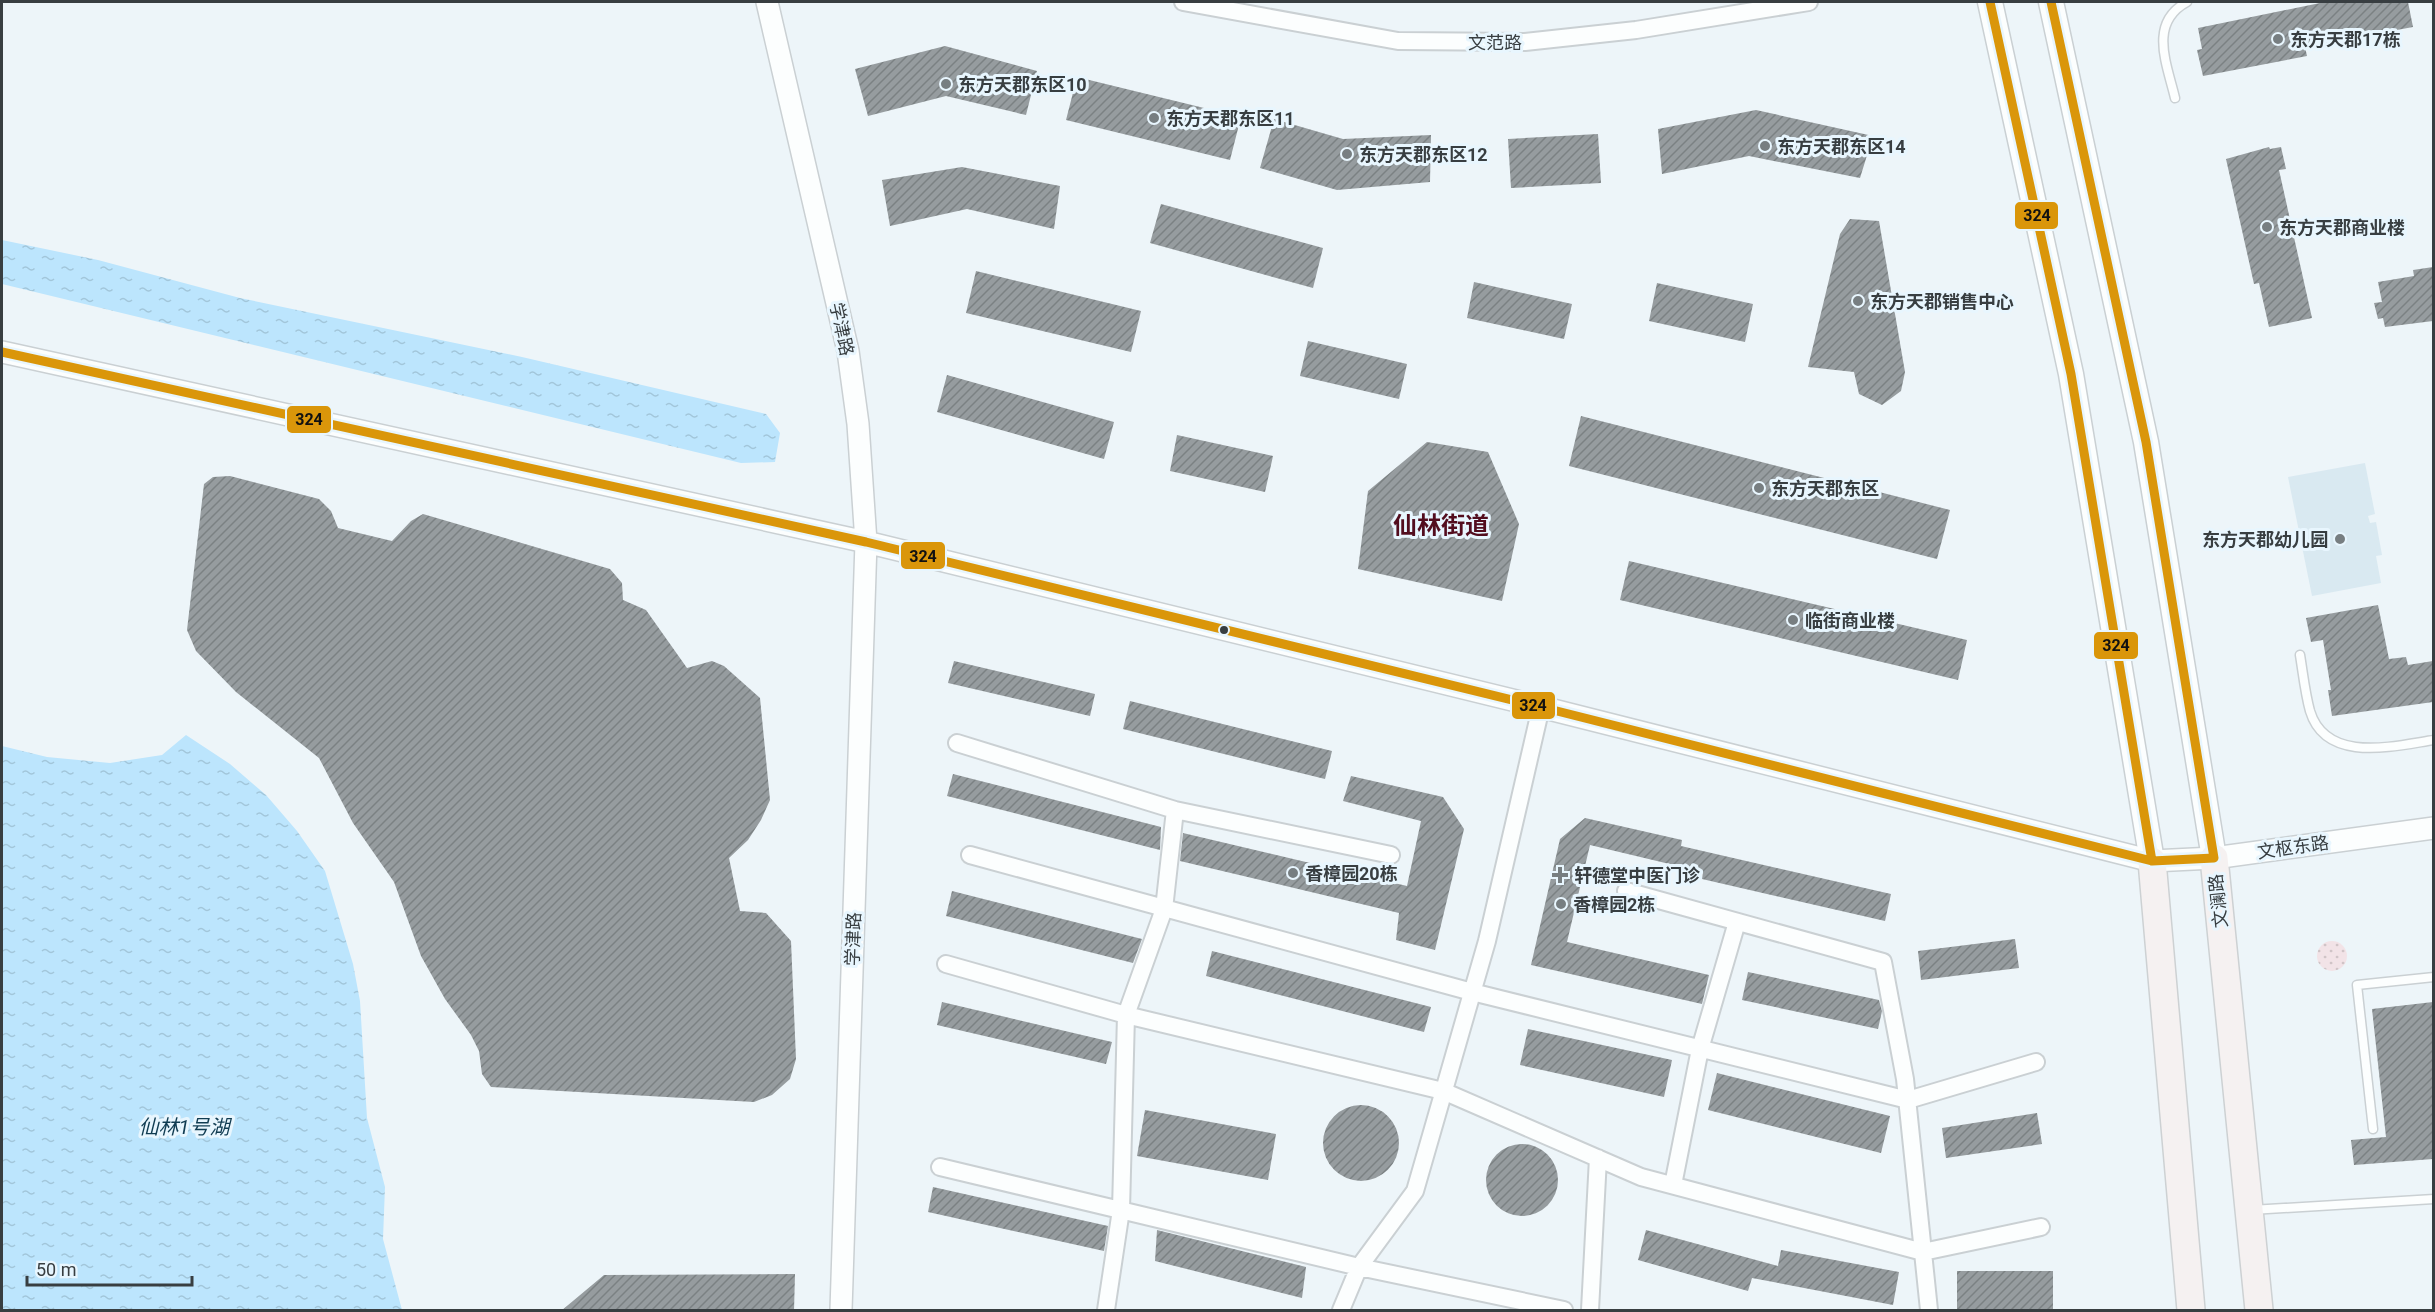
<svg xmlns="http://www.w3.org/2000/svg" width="2435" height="1312" font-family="Roboto,'Noto Sans SC',sans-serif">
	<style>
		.built { fill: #d9e9f1 }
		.grass { fill: url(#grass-dots) }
		.water { fill: url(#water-ripples) }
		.building { fill: url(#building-hatch) }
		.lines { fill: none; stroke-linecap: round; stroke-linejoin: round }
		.service-casing { stroke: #cad0d3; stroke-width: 11 }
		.minor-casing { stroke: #cad0d3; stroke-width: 20 }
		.tertiary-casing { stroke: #cad0d3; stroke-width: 24 }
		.secondary-casing { stroke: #cad0d3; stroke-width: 27 }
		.primary-casing { stroke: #cdd1d3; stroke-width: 30 }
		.service { stroke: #fcfefe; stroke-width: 8 }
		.minor { stroke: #fcfefe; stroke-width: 16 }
		.tertiary { stroke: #fcfefe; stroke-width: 21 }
		.secondary { stroke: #fcfefe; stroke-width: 24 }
		.primary { stroke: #f5f1f1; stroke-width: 27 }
		.bus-1-casing { stroke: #e8f6fe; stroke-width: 14 }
		.bus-1 { stroke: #da960a; stroke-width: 9 }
		.poi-dot { fill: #777e81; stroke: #e8f6fe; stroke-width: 2 }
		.bus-dot { fill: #383e41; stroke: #e8f6fe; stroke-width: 2 }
		.labels { text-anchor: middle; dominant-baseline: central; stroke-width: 6; stroke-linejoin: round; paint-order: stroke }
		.poi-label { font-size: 18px; font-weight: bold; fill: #383e41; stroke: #e8f6fe; text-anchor: start }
		.street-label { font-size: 18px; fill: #383e41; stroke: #e8f6fe }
		.water-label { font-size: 20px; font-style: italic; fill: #103c52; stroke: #e8f6fe }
		.district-label { font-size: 24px; font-weight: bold; fill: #520d1e; stroke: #e8f6fe }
		.line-badge { stroke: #e8f6fe; stroke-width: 2 }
		.pale-badge-label { font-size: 16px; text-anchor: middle; font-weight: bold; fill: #111 }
	</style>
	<defs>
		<pattern id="grass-dots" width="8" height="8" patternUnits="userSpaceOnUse" patternTransform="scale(1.5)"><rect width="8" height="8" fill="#f2e3e7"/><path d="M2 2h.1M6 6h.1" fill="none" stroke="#d0c4c7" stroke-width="1.8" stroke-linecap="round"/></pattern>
		<pattern id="water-ripples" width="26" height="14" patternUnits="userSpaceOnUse" patternTransform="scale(1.5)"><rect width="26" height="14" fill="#bce5fd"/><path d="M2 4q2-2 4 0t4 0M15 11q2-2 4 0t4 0" fill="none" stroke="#a2c6da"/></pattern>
		<pattern id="building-hatch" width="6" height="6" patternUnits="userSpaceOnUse" patternTransform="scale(1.5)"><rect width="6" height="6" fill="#969c9f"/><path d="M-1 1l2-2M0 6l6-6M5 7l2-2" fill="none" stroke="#7b8183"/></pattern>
	</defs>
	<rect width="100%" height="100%" fill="#edf5f9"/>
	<!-- built -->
	<path class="built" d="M2365 463 2375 514 2368 516 2370 523 2376 522 2382 555 2376 556 2381 583 2312 596 2288 477Z"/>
	<!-- grass -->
	<path class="grass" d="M2317 956a15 15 0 1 1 30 0a15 15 0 1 1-30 0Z"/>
	<!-- water -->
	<path class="water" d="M2 240 98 260 240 298 522 357 766 414 780 433 775 462 741 463 2 284Z
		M186 735 230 764 266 795 297 831 325 871 353 964 360 1001 367 1118 385 1187 383 1239 402 1310H2V746L47 757 110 763 162 755Z"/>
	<!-- building -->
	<path class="building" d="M2325 2H2408L2413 27 2305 47 2307 56 2203 76 2197 50 2202 49 2198 28Z
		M945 46 1037 71 1026 115 946 96 868 116 855 69Z
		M1077 77 1241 117 1230 160 1066 120Z
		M1756 110 1873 136 1860 178 1749 156 1662 174 1658 129Z
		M1274 119 1343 139 1431 135 1430 182 1337 190 1260 168Z
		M1598 134 1601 183 1511 188 1508 139Z
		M2269 147 2270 149 2281 147 2286 169 2279 170 2312 318 2269 327 2259 283 2254 284 2226 159Z
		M962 167 1060 186 1054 229 967 209 890 226 882 180Z
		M1161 204 1323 248 1313 288 1150 243Z
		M1850 219 1879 221 1905 372 1901 391 1882 405 1859 394 1854 372 1808 367 1840 234Z
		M2433 267V321L2385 327 2383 318 2378 319 2374 303 2382 302 2378 282 2414 276 2413 270Z
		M976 271 1141 311 1131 352 966 313Z
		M1474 282 1572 304 1564 339 1467 318Z
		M1657 283 1753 304 1745 342 1649 321Z
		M1308 341 1407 364 1399 399 1300 376Z
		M947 375 1114 422 1104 459 937 412Z
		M1581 416 1950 510 1937 559 1569 466Z
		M1177 435 1273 456 1265 492 1170 471Z
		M1427 442 1488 452 1519 524 1502 601 1358 569 1368 491Z
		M230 476 319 499 331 511 338 528 392 541 411 521 423 514 610 569 622 583 623 600 646 610 687 668 712 661 724 666 760 698 770 800 761 820 748 840 729 858 740 911 766 913 791 941 796 1059 790 1079 772 1095 754 1102 491 1087 482 1074 479 1051 471 1035 445 999 421 956 394 882 353 823 319 758 236 692 196 651 187 630 204 484 213 477Z
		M1629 561 1967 640 1958 680 1620 600Z
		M2378 605 2389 659 2406 657 2408 665 2433 661V702L2332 716 2328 690H2331L2323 640 2311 642 2306 618Z
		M954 661 1095 694 1090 716 948 683Z
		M1130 701 1332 751 1325 779 1123 729Z
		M953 774 1161 827 1160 850 947 796Z
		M1351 776 1443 797 1464 829 1435 950 1396 940 1399 913 1180 861 1183 833 1407 886 1421 821 1343 801Z
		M1585 818 1682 840 1681 846 1891 894 1885 921 1702 879 1703 872 1590 845 1567 942 1709 975 1702 1004 1531 965 1560 839Z
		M952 891 1142 939 1133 963 946 916Z
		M2015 939 2019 968 1921 980 1918 951Z
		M1212 951 1431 1007 1424 1032 1206 976Z
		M1748 972 1879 1000 1882 1011 1878 1029 1742 1000Z
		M942 1002 1112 1042 1106 1064 937 1025Z
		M2433 1002V1159L2354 1165 2351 1140 2386 1137 2372 1009Z
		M1528 1029 1672 1060 1664 1097 1520 1065Z
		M1717 1073 1890 1116 1881 1153 1708 1110Z
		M1323 1143a38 38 0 1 1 76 0a38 38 0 1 1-76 0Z
		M1145 1110 1276 1134 1268 1180 1137 1156Z
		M2037 1113 2042 1144 1946 1158 1942 1128Z
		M1486 1180a36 36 0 1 1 72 0a36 36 0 1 1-72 0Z
		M933 1187 1108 1226 1104 1251 928 1212Z
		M1157 1230 1306 1267 1302 1298 1155 1261Z
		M1646 1230 1778 1266 1781 1250 1899 1272 1893 1305 1752 1278 1748 1291 1638 1260Z
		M1957 1271H2053V1311H1957Z
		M795 1274 794 1311H561L604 1275Z"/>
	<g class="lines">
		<defs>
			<path id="service" d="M2175 98C2167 64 2148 23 2187 2
				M2300 655C2303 673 2305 693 2310 711 2326 764 2394 746 2434 740
				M2373 1129 2357 985 2434 977
				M2251 1210 2434 1199"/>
			<path id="minor" d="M1183 2 1398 41 1525 42 1636 30 1809 2
				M957 743 1175 810 1391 855
				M970 855 1472 992 1908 1100 2036 1062
				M1626 891 1883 962 1905 1079 1929 1310
				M946 964 1126 1015 1443 1091 1641 1177 1923 1252 2041 1227
				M940 1167 1359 1267 1564 1310
				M1673 1185 1700 1049 1737 922
				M1106 1310 1121 1210 1126 1015 1164 909 1175 810
				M1341 1310 1359 1267 1415 1191 1487 941 1541 707
				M1590 1310 1598 1158"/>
			<path id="tertiary" d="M767 2 848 351 858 424 866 542 841 1310
				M2 352 866 542 1541 707 2152 861 2214 858 2434 828"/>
			<path id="secondary" d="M1990 2 2071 374 2152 861
				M2051 2 2146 442 2214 858"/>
			<path id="primary" d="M2214 858 2259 1310
				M2152 861 2191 1310"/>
		</defs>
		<!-- service casing -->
		<use href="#service" class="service-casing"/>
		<!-- minor casing -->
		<use href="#minor" class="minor-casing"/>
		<!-- tertiary casing -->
		<use href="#tertiary" class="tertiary-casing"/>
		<!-- secondary casing -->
		<use href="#secondary" class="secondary-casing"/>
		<!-- primary casing -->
		<use href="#primary" class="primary-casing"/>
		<!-- service -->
		<use href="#service" class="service"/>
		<!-- minor -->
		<use href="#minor" class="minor"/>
		<!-- tertiary -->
		<use href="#tertiary" class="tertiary"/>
		<!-- secondary -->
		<use href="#secondary" class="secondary"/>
		<!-- primary -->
		<use href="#primary" class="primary"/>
		<defs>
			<path id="bus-1" d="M1990 2 2071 374 2152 861
				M2 352 866 542 1541 707 2152 861 2214 858 2146 442 2051 2"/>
		</defs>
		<!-- bus-1 casing -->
		<use href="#bus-1" class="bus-1-casing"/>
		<!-- bus-1 -->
		<use href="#bus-1" class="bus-1"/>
	</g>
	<!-- markers -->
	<g class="poi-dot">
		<circle cx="2278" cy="39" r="6"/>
		<circle cx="946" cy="84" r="6"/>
		<circle cx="1154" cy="118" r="6"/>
		<circle cx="1765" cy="146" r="6"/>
		<circle cx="1347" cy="154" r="6"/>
		<circle cx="2267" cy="227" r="6"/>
		<circle cx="1858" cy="301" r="6"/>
		<circle cx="1759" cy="488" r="6"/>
		<circle cx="2340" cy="539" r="6"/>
		<circle cx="1793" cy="620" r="6"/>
		<circle cx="1293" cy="873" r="6"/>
		<path d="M1557 866h6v6h6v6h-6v6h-6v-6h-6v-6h6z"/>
		<circle cx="1561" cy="904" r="6"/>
	</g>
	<circle class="bus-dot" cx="1224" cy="630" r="5"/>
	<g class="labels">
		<!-- poi labels -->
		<g class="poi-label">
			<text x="2290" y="39">东方天郡17栋</text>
			<text x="958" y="84">东方天郡东区10</text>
			<text x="1166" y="118">东方天郡东区11</text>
			<text x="1777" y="146">东方天郡东区14</text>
			<text x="1359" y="154">东方天郡东区12</text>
			<text x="2279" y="227">东方天郡商业楼</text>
			<text x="1870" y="301">东方天郡销售中心</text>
			<text x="1771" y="488">东方天郡东区</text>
			<text x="2328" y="539" text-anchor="end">东方天郡幼儿园</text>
			<text x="1805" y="620">临街商业楼</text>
			<text x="1305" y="873">香樟园20栋</text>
			<text x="1574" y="875">轩德堂中医门诊</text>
			<text x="1573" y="904">香樟园2栋</text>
		</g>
		<!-- street labels -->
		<g class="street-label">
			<text x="1495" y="42">文范路</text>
			<text transform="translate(842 329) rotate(78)">学津路</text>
			<text transform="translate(2293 847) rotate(-8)">文枢东路</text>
			<text transform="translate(2218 901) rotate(-96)">文澜路</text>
			<text transform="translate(853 939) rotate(-88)">学津路</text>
		</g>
		<!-- water labels -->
		<g class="water-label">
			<text x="184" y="1127">仙林1号湖</text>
		</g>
		<!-- district labels -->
		<g class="district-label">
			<text x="1441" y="526">仙林街道</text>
		</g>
	</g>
	<g class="line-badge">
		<rect x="2014" y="201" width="45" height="29" rx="6" fill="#da960a"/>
		<rect x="286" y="405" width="46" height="29" rx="6" fill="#da960a"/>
		<rect x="900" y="541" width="46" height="29" rx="6" fill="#da960a"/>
		<rect x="2093" y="631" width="46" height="29" rx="6" fill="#da960a"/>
		<rect x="1511" y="691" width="45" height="29" rx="6" fill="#da960a"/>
	</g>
	<g class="pale-badge-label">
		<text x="2037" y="221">324</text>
		<text x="309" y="425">324</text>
		<text x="923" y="562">324</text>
		<text x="2116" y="651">324</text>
		<text x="1533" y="711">324</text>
	</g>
	<!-- border -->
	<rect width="2435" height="1312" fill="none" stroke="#383e41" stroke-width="6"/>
	<!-- scale -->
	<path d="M27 1276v9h165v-9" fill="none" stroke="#383e41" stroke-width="3"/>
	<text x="36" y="1276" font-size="18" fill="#383e41" stroke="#e8f6fe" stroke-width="4.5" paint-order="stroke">50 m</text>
</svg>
